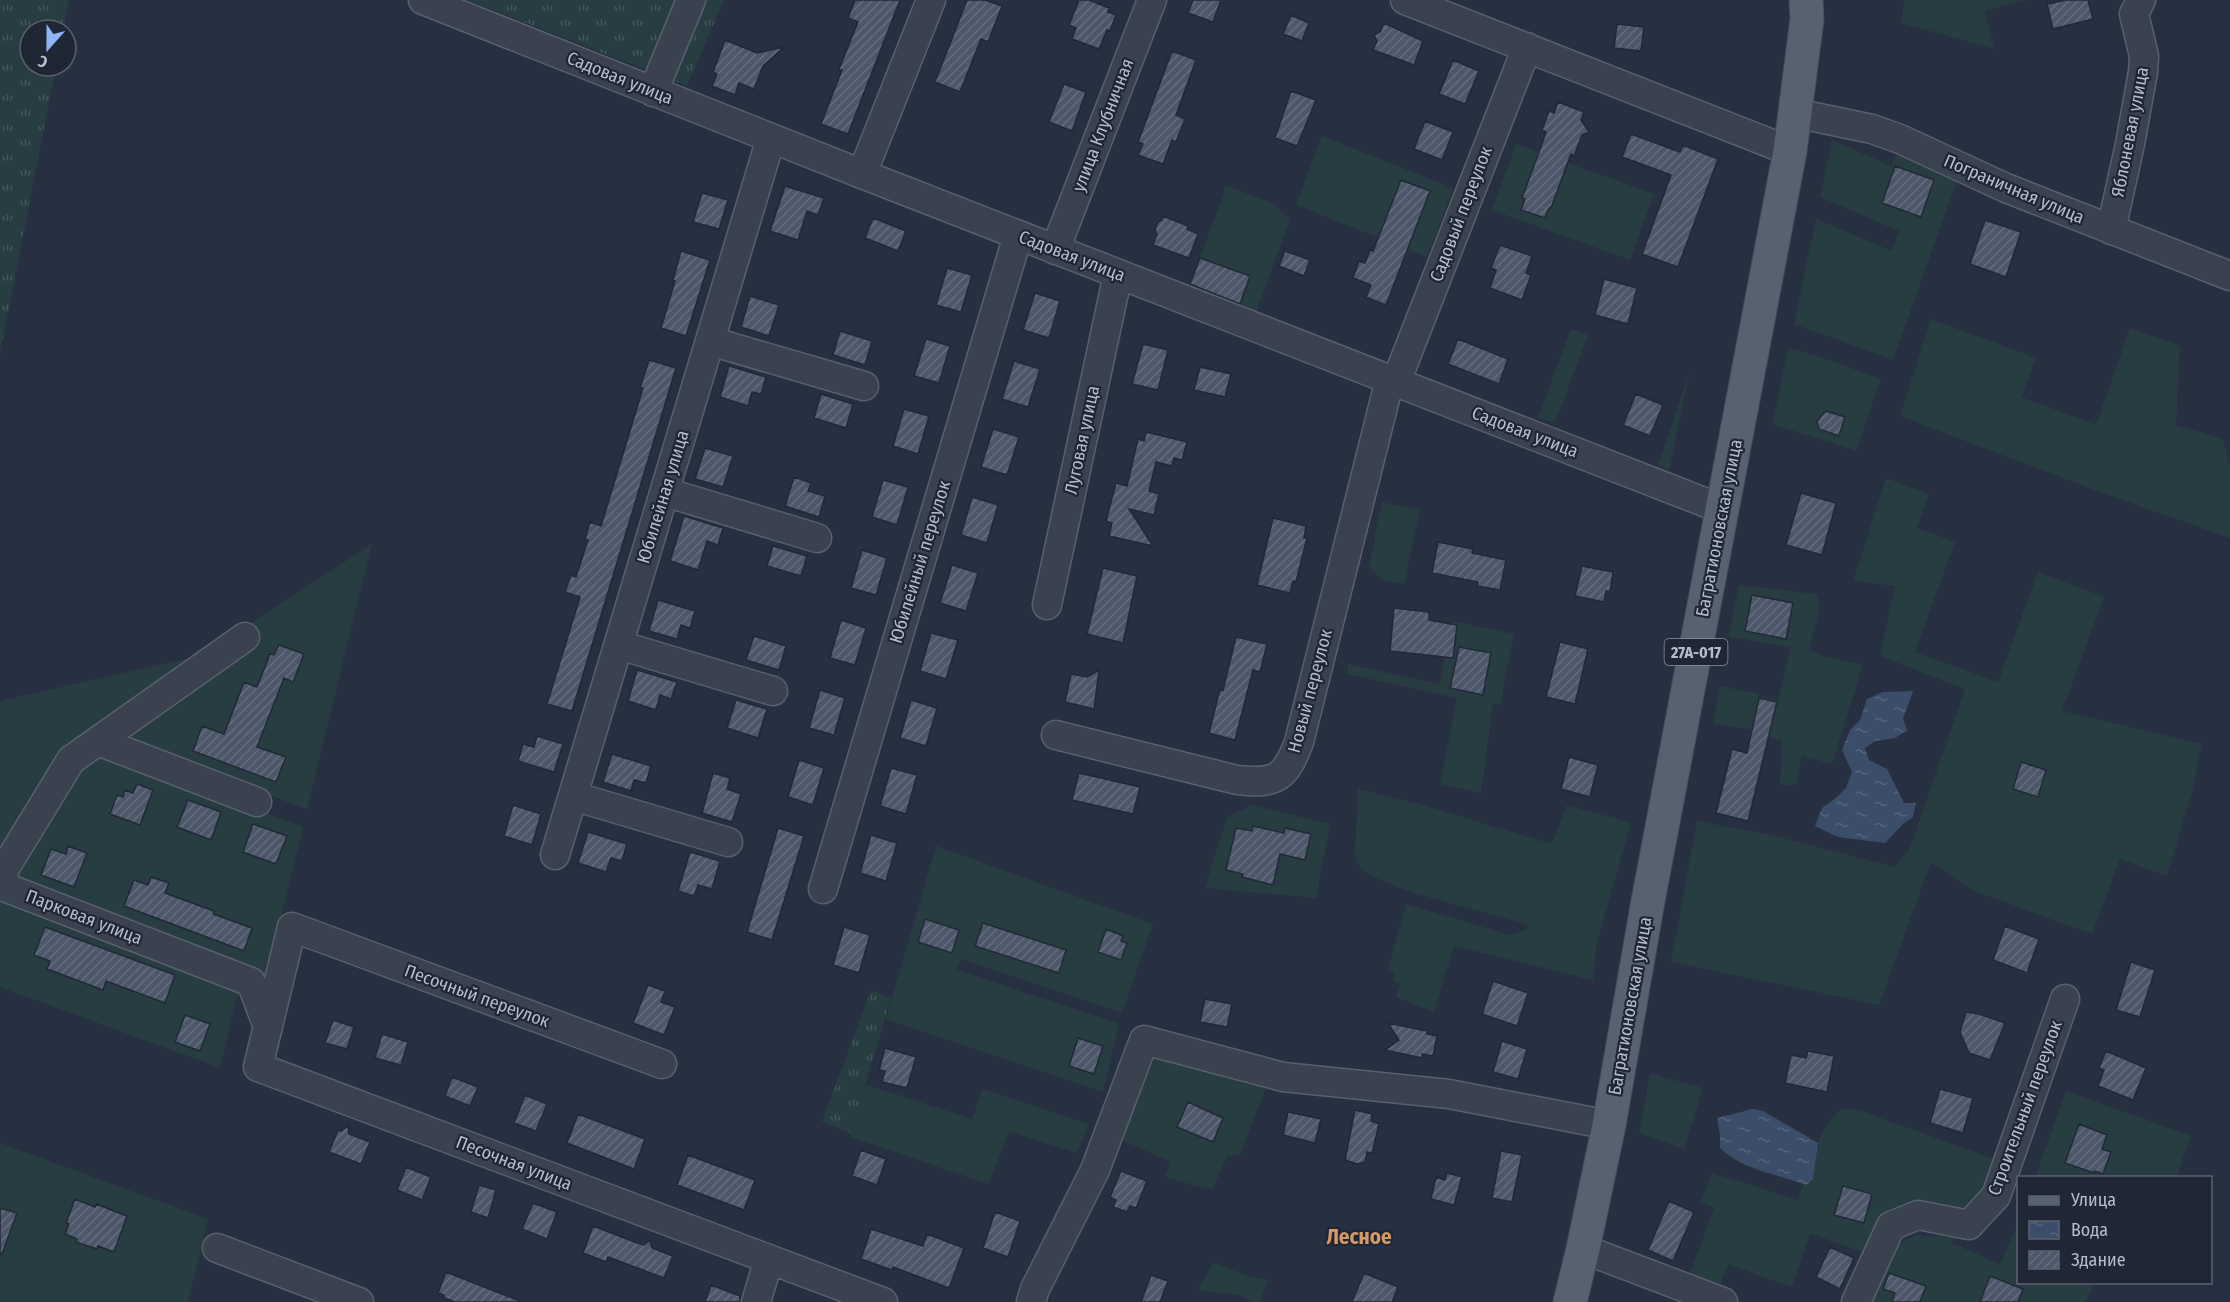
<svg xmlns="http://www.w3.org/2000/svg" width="2230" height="1302" font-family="'Fira Sans Condensed',sans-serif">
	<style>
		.grass { fill: url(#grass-tufts) }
		.garden { fill: #283d41 }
		.water { fill: url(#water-ripples) }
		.building { fill: url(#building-hatch); stroke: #212937; stroke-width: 1.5 }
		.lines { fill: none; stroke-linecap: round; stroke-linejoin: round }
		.minor-casing { stroke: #58606d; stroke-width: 31 }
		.major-casing { stroke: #434b59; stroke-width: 35 }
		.minor { stroke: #3a4250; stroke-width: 28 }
		.major { stroke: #586170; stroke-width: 33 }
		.labels { text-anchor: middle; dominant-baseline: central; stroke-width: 4.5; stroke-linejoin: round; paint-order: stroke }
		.shield { fill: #1f2735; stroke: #89909d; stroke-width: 1.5 }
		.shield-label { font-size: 16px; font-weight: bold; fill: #b6bdca }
		.street-label { font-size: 18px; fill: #b6bdca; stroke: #1f2735 }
		.quarter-label { font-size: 21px; font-weight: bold; fill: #d49967; stroke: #1f2735 }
	</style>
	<defs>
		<pattern id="grass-tufts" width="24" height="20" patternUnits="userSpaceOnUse" patternTransform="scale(1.5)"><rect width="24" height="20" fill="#283d41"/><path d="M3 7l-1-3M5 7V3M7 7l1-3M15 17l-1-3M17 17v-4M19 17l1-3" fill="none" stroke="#45575b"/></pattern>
		<pattern id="water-ripples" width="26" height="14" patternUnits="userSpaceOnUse" patternTransform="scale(1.5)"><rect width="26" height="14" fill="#3b4d68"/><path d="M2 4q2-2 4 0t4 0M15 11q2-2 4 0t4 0" fill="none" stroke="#55657c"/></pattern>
		<pattern id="building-hatch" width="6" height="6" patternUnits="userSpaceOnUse" patternTransform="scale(1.5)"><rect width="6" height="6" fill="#4c5769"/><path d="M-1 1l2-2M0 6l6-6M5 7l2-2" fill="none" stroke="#646d7d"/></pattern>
	</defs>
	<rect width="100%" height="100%" fill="#263040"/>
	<!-- grass -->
	<path class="grass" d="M0 0H69L63 30H30V66H56L0 354Z
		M468 0H724L687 86Z
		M871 990 891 998 851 1133 822 1122Z"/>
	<!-- garden -->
	<path class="garden" d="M1904 0H2026L1985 11 1995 49 1901 23Z
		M1322 136 1453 188 1427 257 1296 205Z
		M1832 140 1891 166 1898 150 1959 175 1893 360 1794 324 1816 219 1892 251 1899 231 1820 197Z
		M1516 144 1654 194 1630 260 1492 210Z
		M1225 185 1274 204 1290 220 1255 315 1188 290 1223 196Z
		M1931 319 2036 358 2021 397 2096 425 2130 328 2180 346 2176 425 2223 439 2230 466V538L2094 490 1900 416Z
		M1571 329 1588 335 1555 423 1538 418Z
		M1788 348 1815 355 1881 379 1856 451 1773 424Z
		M1689 374 1669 470 1658 465Z
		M1886 478 1929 494 1917 528 1955 542 1915 652 1998 682 2038 572 2104 597 2062 711 2202 744 2192 792 2167 876 2120 859 2092 934 1974 891 1931 862 1879 1005 1671 962 1697 821 1771 835 1895 867 1910 848 1965 689 1880 656 1895 586 1853 581Z
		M1382 502 1420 510 1404 584 1383 580 1369 568Z
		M372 544 307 809 123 741 122 734 218 665 260 638 240 630Z
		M1739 585 1816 594 1820 606 1809 650 1823 656 1863 665 1832 764 1802 756 1796 785H1780L1782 740 1770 738 1769 741 1749 737 1750 729 1713 724 1720 686 1759 694V696L1778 700 1791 647 1729 637Z
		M1452 621 1514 634 1500 705 1493 704 1481 793 1440 784 1457 698 1347 674 1348 664 1439 684Z
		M199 656 65 753 0 859V703L3 700Z
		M98 751 303 827 267 975 18 883 14 872 78 765Z
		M1358 789 1416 803 1552 844 1567 805 1631 823 1597 942 1593 980 1454 946 1434 1012 1396 997 1400 985 1393 981 1395 972 1388 969 1406 904 1510 935 1527 929 1529 925C1497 914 1378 889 1360 867 1356 862 1355 856 1355 850Z
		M1252 805 1330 824 1316 898 1205 888 1227 817Z
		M936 846 1153 924 1122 1013 961 959 957 970 1119 1024 1103 1092 886 1019Z
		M0 895 239 990 220 1068 0 987Z
		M1165 1050 1268 1082 1240 1155H1228L1212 1189 1196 1186 1165 1177 1170 1162 1118 1138 1152 1059Z
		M1650 1073 1703 1088 1684 1149 1639 1133Z
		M865 1084 972 1119 982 1089 1089 1124 1077 1153 1009 1131 989 1184 850 1137Z
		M2066 1091 2191 1136 2176 1177 2035 1178Z
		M1844 1108 1861 1111 1994 1159 1977 1212 1894 1213 1865 1253 1810 1233 1792 1287 1728 1264 1715 1298 1686 1285 1714 1208 1701 1202 1712 1173 1798 1200C1808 1173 1818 1123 1844 1108Z
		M0 1143 208 1219 188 1302H0Z
		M2018 1223V1282L2095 1283 2085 1302H1869L1893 1248 1915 1235 1954 1237 1952 1244 1969 1250 2000 1265Z
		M1214 1262 1244 1275 1268 1280 1260 1302H1253L1238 1295 1198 1290Z"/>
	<!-- water -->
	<path class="water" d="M1913 691 1903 719 1907 730 1895 738 1875 741 1865 748 1869 760 1887 769 1904 803H1916L1913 817 1903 824 1885 843 1838 837 1815 826 1822 808 1837 797 1846 788 1852 772 1842 750 1850 730 1860 720 1867 699 1883 692Z
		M1753 1109 1763 1111 1818 1143 1813 1179 1806 1185C1775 1173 1744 1171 1720 1148V1135L1717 1118Z"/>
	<!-- building -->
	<path class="building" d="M855 0H900L848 134 821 124 842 70 839 69 858 22 848 18Z
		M967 0H985L1002 6 988 42 981 39 960 92 935 82Z
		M1079 0H1089L1109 8 1108 12 1116 15 1110 31 1107 30 1099 49 1072 39 1076 28 1069 25Z
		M1193 0H1221L1213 22 1188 13Z
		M2066 0H2088L2093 19 2053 29 2047 4Z
		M1291 15 1309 23 1302 41 1283 34Z
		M1384 23 1423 41 1414 65 1373 50 1377 41 1374 35 1380 32Z
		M1617 24 1644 27 1641 51 1614 48Z
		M725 40 757 53 784 47 763 66 754 89 739 83 735 95 712 86 717 74 713 72Z
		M1172 51 1196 60 1176 115 1185 119 1176 142 1172 140 1163 164 1138 155 1143 144 1138 142Z
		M1453 60 1479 71 1465 104 1439 94Z
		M1064 84 1086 92 1072 131 1049 122Z
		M1291 91 1316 100 1297 146 1275 138Z
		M1558 102 1584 112 1581 120 1589 132 1582 135 1574 156 1571 154 1551 208H1549L1545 218 1521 210 1525 199 1522 198 1542 144 1546 132 1542 130 1549 111 1554 113Z
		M1425 121 1453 132 1442 160 1414 149Z
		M1631 134 1680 152 1683 145 1718 159 1678 267 1642 254 1671 175 1622 157Z
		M1895 166 1934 180 1921 217 1882 203Z
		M1401 180 1430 191 1386 305 1366 297 1371 285 1353 278 1359 261 1365 263 1370 250 1373 251Z
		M785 186 824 198 818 215 807 211 798 240 770 231Z
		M702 193 728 200 719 229 693 222Z
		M1163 216 1188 226 1187 229 1198 234 1189 258 1153 245 1157 234 1155 230 1158 222 1162 220Z
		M873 218 906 231 898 251 865 238Z
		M1985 220 2021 232 2006 277 1970 264Z
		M1500 245 1532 256 1526 273 1531 275 1522 300 1490 288 1496 270 1491 268Z
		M681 251 710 260 686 336 661 328 675 281 673 280Z
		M1285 251 1310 260 1304 276 1279 266Z
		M1200 258 1250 276 1240 304 1190 284Z
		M947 268 972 275 961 312 936 305Z
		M1604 279 1637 288 1628 324 1595 315Z
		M1035 293 1060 301 1049 338 1023 330Z
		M750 296 779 305 769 336 741 327Z
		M840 331 872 341 865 365 833 355Z
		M926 339 950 346 939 383 914 376Z
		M1458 339 1508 359 1499 384 1448 364Z
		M1143 344 1168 350 1158 390 1132 384Z
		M649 360 676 368 572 711 547 704 580 597 565 592 571 575 576 577 588 540 585 539 590 522 601 526 643 388H640Z
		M1014 361 1040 369 1028 407 1002 399Z
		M729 366 766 377 761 394 752 392 748 406 720 397Z
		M1200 367 1231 374 1225 397 1194 390Z
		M821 394 853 404 846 428 814 418Z
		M1636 394 1663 405 1650 436 1623 425Z
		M904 409 929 416 918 454 893 446Z
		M1826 411 1845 417 1839 436 1819 429 1817 422 1820 417Z
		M993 429 1019 437 1007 475 981 467Z
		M1146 432 1187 442 1182 460 1174 458 1172 466 1156 462 1149 491 1159 494 1154 515 1129 509 1153 546 1109 536 1112 523 1106 521 1116 483 1127 486 1138 439 1144 441Z
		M705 448 733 456 723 487 695 479Z
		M794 477 811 483 808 491 825 496 819 517 785 506Z
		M883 480 908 487 897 525 872 517Z
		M1801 493 1836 503 1822 555 1786 545Z
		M972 497 998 505 987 543 961 535Z
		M684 516 723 528 718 545 707 541 698 570 670 561Z
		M1273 518 1306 526 1304 538H1307L1296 582 1293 581 1290 593 1257 585Z
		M1438 542 1473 549 1472 553 1506 560 1500 590 1477 586 1478 582 1432 573Z
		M773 546 807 556 801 576 767 566Z
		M862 550 887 558 876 595 851 588Z
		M952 565 978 573 966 611 940 603Z
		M1582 566 1613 572 1610 592 1606 591 1604 602 1575 596Z
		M1103 568 1137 576 1123 643 1087 634Z
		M1752 595 1793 603 1786 639 1745 631Z
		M658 600 695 611 690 628 681 625 677 639 649 631Z
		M1394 608 1429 612V620L1457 625 1453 658 1390 651Z
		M841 620 866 628 855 665 830 658Z
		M931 633 958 640 946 679 920 671Z
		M754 636 786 646 779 670 746 660Z
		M1236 637 1267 644 1260 672 1253 670 1235 740 1209 733 1220 689 1223 690Z
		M1560 642 1588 649 1575 704 1546 697Z
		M279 645 304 654 293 682 284 678 257 747 286 757 276 782 193 751 202 726 224 734 244 682 257 687 270 654 274 655Z
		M1459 647 1491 653 1483 695 1450 688Z
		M637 670 677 682 671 699 660 695 656 710 628 701Z
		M1099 670 1094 709 1065 702 1071 674 1087 677Z
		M820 690 845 698 834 735 809 728Z
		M1759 698 1777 702 1748 821 1716 813 1732 749 1747 753Z
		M736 700 767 709 758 738 727 728Z
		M911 700 937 708 926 746 900 738Z
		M537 736 563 744 554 772 518 761 523 744 534 747Z
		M612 754 651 766 646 783 634 780 631 791 603 782Z
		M1569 757 1598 765 1590 797 1561 789Z
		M799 760 824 768 813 805 788 797Z
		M2021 762 2046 770 2038 797 2013 789Z
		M891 768 917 775 906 814 880 806Z
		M713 773 730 778 727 789 741 794 732 822 702 813Z
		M1079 773 1140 787 1133 814 1072 800Z
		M137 784 153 790 140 825 110 814 117 795 123 797 125 790 133 793Z
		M188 800 221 812 211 840 177 827Z
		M513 805 541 814 532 845 504 836Z
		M253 824 287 836 276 864 243 852Z
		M1253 826 1284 833 1285 828 1311 834 1305 860 1280 854 1273 885 1242 877 1243 874 1226 870 1236 828 1252 831Z
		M778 828 804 836 772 940 747 932Z
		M588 832 627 844 622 861 611 858 606 872 578 863Z
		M871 835 897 843 886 881 860 873Z
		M68 846 87 853 74 887 41 875 51 849 66 854Z
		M690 852 720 861 712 889 698 885 694 896 678 891Z
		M151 877 169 883 165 893 214 911 213 914 252 928 244 951 124 906 134 880 148 885Z
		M925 919 959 930 952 953 918 942Z
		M983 923 1066 950 1059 973 975 946Z
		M2005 926 2039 939 2027 973 1993 960Z
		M45 927 175 975 165 1003 106 981 103 990 47 969 50 961 34 955Z
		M844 927 870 935 859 973 833 965Z
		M1106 929 1123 936 1121 941 1127 943 1121 960 1098 952Z
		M2131 962 2155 970 2140 1017 2116 1010Z
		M1493 981 1528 993 1517 1026 1482 1014Z
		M648 985 665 991 661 1002 675 1007 664 1035 633 1023Z
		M1205 999 1232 1004 1227 1027 1200 1022Z
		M1966 1012 1979 1014 2005 1023 1990 1060 1969 1053 1960 1032Z
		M185 1015 210 1024 200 1051 175 1042Z
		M333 1020 354 1027 347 1049 325 1043Z
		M1388 1023 1427 1031V1034L1437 1036 1433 1056 1422 1054V1058L1385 1050 1399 1040Z
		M382 1034 408 1042 401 1065 375 1058Z
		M1078 1038 1103 1046 1094 1074 1069 1066Z
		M1502 1041 1527 1049 1518 1079 1493 1072Z
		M885 1048 916 1057 907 1088 882 1082 885 1071 879 1070Z
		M1808 1051 1834 1056 1827 1092 1785 1083 1791 1055 1806 1058Z
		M2106 1051 2146 1068 2133 1100 2098 1086 2104 1070 2099 1068Z
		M452 1077 478 1087 470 1106 445 1096Z
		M1940 1089 1973 1098 1963 1133 1930 1123Z
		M525 1095 547 1104 536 1131 514 1123Z
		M1188 1102 1223 1118 1213 1142 1177 1127Z
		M1355 1110 1372 1114 1371 1121 1379 1124 1372 1153 1367 1152 1365 1162 1357 1164 1345 1160Z
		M1288 1112 1321 1119 1315 1143 1283 1135Z
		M578 1114 645 1139 634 1169 567 1143Z
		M2079 1124 2107 1135 2102 1149 2111 1152 2103 1174 2095 1171 2094 1173 2065 1163Z
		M348 1126 349 1134 370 1142 361 1164 329 1152 338 1130 341 1131Z
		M861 1150 886 1159 877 1185 852 1176Z
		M1501 1151 1522 1155 1512 1202 1492 1198Z
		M688 1155 755 1180 744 1210 677 1185Z
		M406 1167 431 1177 422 1200 397 1190Z
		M1121 1171 1147 1181 1136 1208 1130 1206 1127 1212 1113 1207 1116 1200 1110 1197Z
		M1447 1173 1462 1177 1454 1205 1431 1199 1436 1177 1445 1180Z
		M479 1185 496 1190 488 1218 471 1212Z
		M1843 1186 1872 1194 1864 1223 1834 1215Z
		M75 1199 95 1207 96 1204 127 1216 114 1252 98 1246 97 1249 76 1242 77 1239 65 1234 69 1224 66 1223Z
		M1669 1201 1694 1212 1673 1261 1648 1250Z
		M533 1203 557 1212 547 1239 522 1229Z
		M0 1208 17 1213 2 1254H0Z
		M995 1212 1020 1221 1008 1257 983 1248Z
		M593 1226 640 1244 644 1245 650 1240 652 1248 673 1256 664 1278 608 1257 606 1262 583 1253Z
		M871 1229 923 1246 927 1234 964 1248 949 1288 893 1267 892 1270 861 1259Z
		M1830 1247 1854 1258 1840 1289 1816 1277Z
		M446 1272 520 1301 519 1302H455L444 1298V1295L438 1293Z
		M1364 1273 1398 1287 1392 1302H1352Z
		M1889 1273 1926 1286 1920 1302H1892L1895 1293 1883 1289Z
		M1151 1275 1168 1281 1160 1302H1141Z
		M1990 1276 2023 1289 2018 1302H1980Z
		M711 1285 740 1296V1302H705Z"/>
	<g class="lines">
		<defs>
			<path id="minor" d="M423 0 862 174 1722 509
				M1405 0 1790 151
				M653 92 691 0
				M1795 113 1872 129 1900 139 2006 188 2230 276
				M862 174 931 0
				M2111 230 2130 144 2143 72 2144 56 2134 14 2141 0
				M1055 250 1152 0
				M710 341 864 386
				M1396 382 1527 47
				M665 492 817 538
				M1047 605 1118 274
				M245 637 71 760 2 873 7 888 251 982 268 1027
				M619 645 773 691
				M1056 735 1237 780C1276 784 1285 779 1299 742L1390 379
				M98 741 257 802
				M573 796 728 842
				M555 855 771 138
				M823 889 1018 235
				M662 1064 292 927 258 1067 883 1302
				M217 1248 359 1302
				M1583 1249 1723 1302
				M756 1302 769 1259
				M1031 1302 1035 1289 1095 1170 1144 1040 1283 1077 1449 1094 1609 1125
				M1856 1302 1891 1226 1918 1215 1969 1225 1996 1196 2065 999"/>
			<path id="major" d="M1570 1302 1583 1249 1609 1125 1648 901 1790 151 1807 19 1806 0"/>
		</defs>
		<!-- minor casing -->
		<use href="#minor" class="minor-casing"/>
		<!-- major casing -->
		<use href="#major" class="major-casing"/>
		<!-- minor -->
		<use href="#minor" class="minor"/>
		<!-- major -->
		<use href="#major" class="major"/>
	</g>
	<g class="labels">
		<!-- shield labels -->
		<rect class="shield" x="1664.5" y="639" width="63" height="26" rx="4.5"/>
		<g class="shield-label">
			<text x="1696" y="652">27А-017</text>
		</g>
		<!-- street labels -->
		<g class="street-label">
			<text transform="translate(620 78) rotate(22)">Садовая улица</text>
			<text transform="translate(1103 125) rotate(-69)">улица Клубничная</text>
			<text transform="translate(2130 132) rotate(-79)">Яблоневая улица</text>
			<text transform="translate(2014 189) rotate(23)">Пограничная улица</text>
			<text transform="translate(1461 214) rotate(-69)">Садовый переулок</text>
			<text transform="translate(1072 256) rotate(21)">Садовая улица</text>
			<text transform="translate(1525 432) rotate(21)">Садовая улица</text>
			<text transform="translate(1082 440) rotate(-78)">Луговая улица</text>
			<text transform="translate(663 497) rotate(-73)">Юбилейная улица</text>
			<text transform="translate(1719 528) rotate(-79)">Багратионовская улица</text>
			<text transform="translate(920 562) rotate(-73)">Юбилейный переулок</text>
			<text transform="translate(1310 691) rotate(-75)">Новый переулок</text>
			<text transform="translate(84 917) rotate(21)">Парковая улица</text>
			<text transform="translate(477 996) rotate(20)">Песочный переулок</text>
			<text transform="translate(1630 1006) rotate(-80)">Багратионовская улица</text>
			<text transform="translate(2025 1108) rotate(-70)">Строительный переулок</text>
			<text transform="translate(514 1163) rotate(21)">Песочная улица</text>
		</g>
		<!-- quarter labels -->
		<g class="quarter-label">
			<text x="1359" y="1237">Лесное</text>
		</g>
	</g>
	<!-- legend -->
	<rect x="2017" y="1176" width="195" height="108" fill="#1f2735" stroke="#5b6371" stroke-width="1.5"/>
	<rect x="2029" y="1196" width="30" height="9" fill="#586170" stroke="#5b6371" stroke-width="1.5"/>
	<text x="2071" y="1206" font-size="18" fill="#b6bdca">Улица</text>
	<rect x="2029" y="1221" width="30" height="18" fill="url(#water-ripples)" stroke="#5b6371" stroke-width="1.5"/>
	<text x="2071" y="1236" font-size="18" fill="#b6bdca">Вода</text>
	<rect x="2029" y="1251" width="30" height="18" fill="url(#building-hatch)" stroke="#5b6371" stroke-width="1.5"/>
	<text x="2071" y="1266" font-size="18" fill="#b6bdca">Здание</text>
	<!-- north arrow -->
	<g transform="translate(48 48) rotate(201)"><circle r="28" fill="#1f2735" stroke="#5b6371" stroke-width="1.5"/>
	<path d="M0-4.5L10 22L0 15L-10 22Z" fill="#8fb5f7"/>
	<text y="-9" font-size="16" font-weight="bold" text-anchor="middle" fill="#b6bdca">С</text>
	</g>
</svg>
